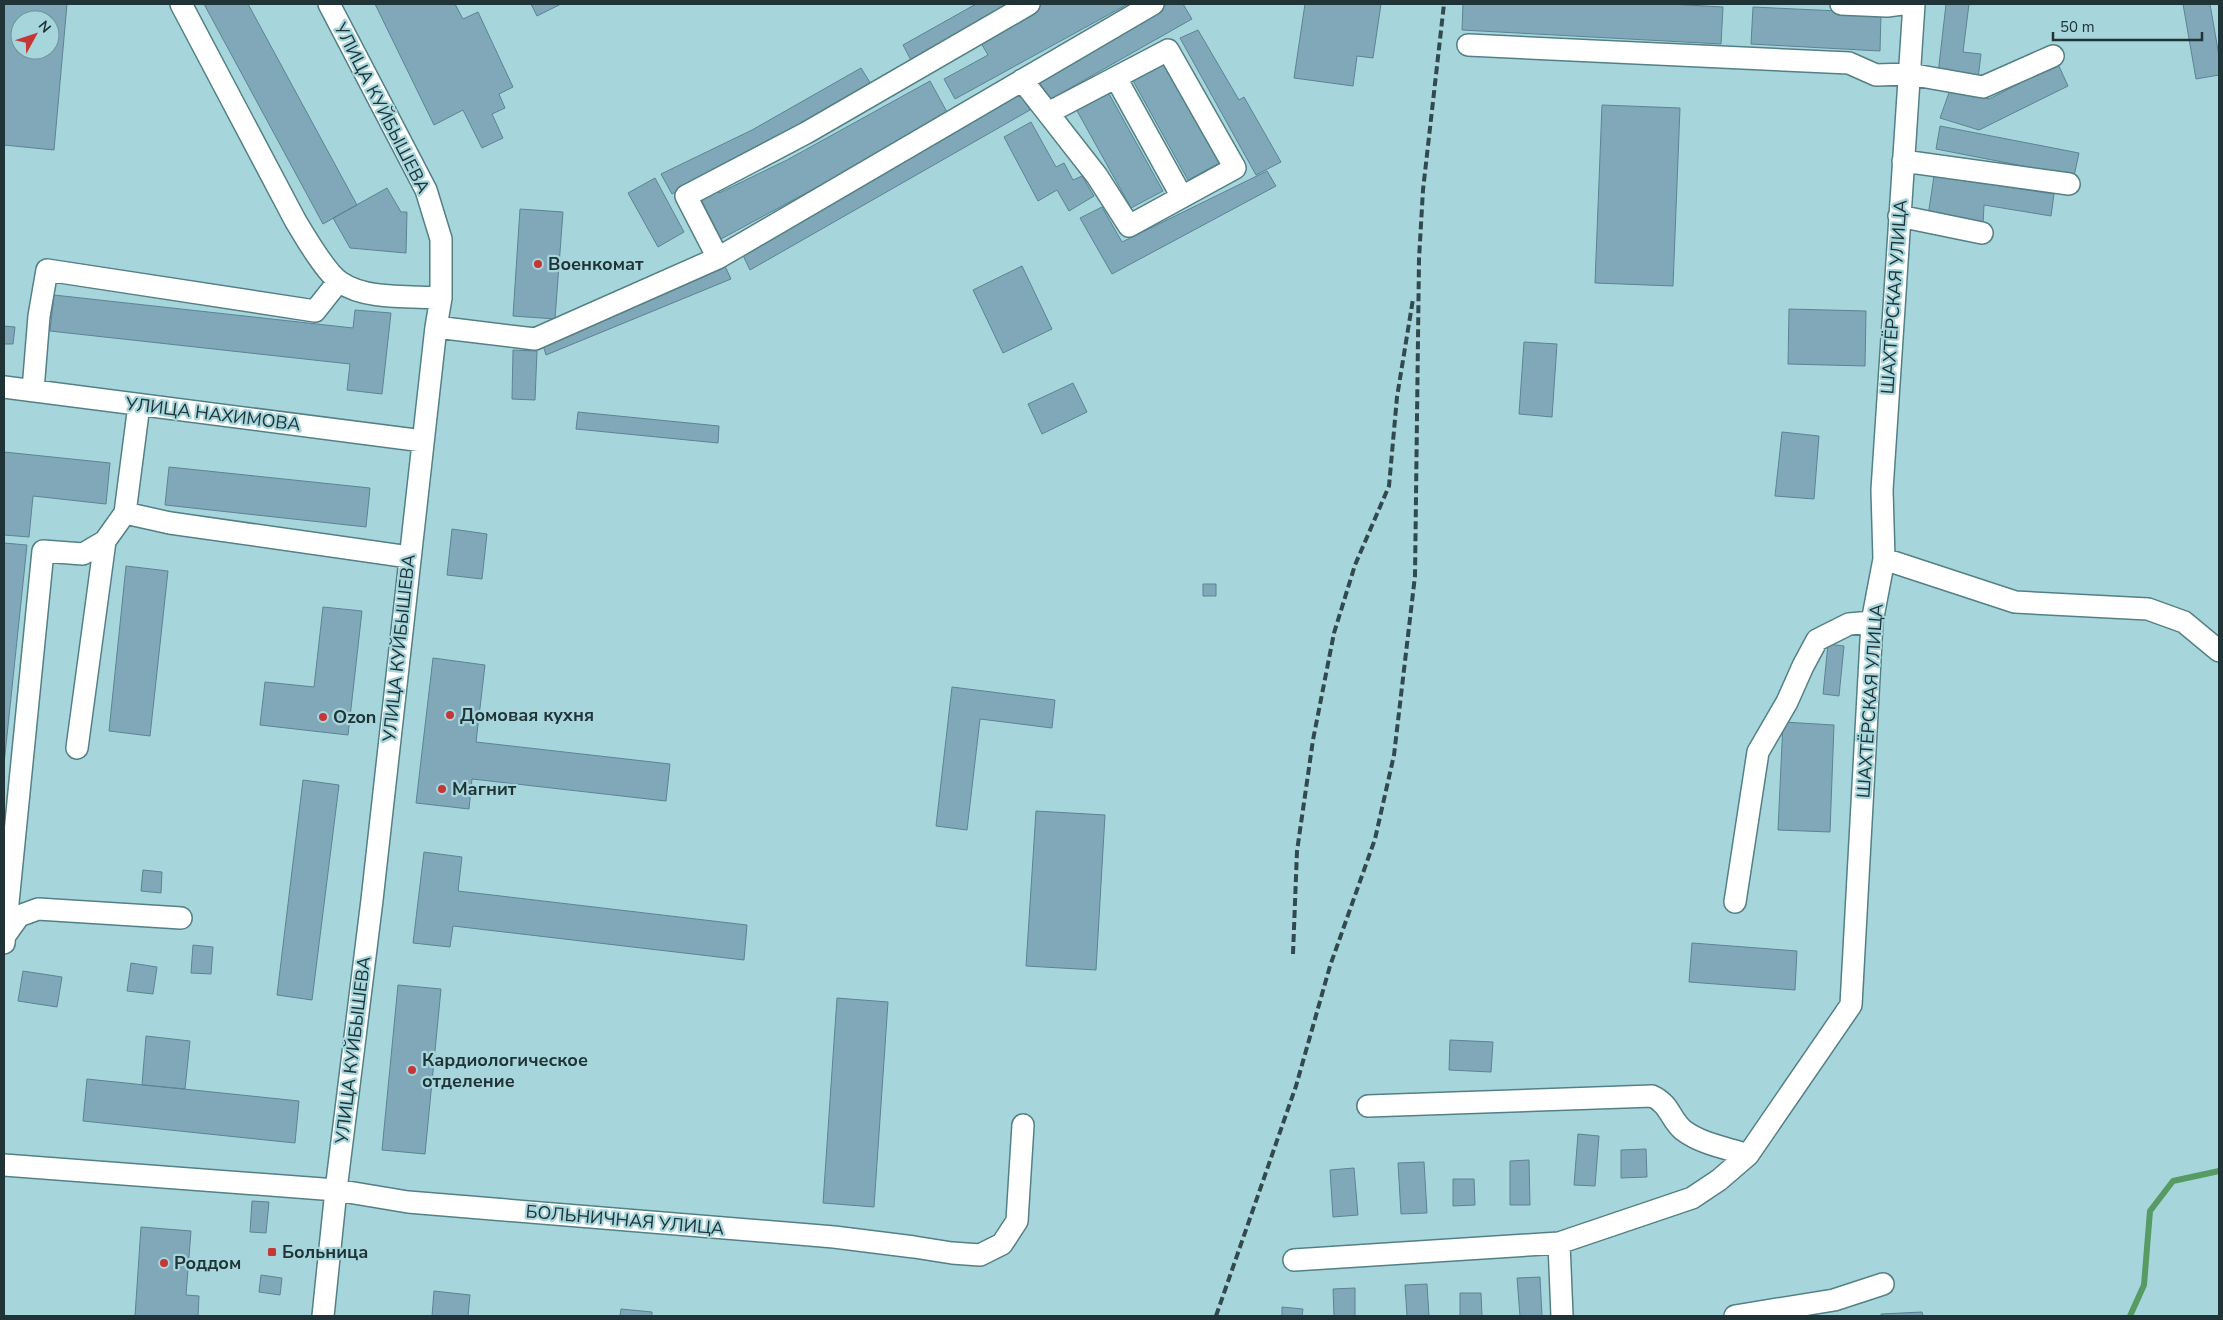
<svg xmlns="http://www.w3.org/2000/svg" width="2223" height="1320" font-family="'Nunito Sans',sans-serif">
	<style>
		.lines { fill: none; stroke-linecap: round; stroke-linejoin: round }
		.stream { stroke: #579a63; stroke-width: 6 }
		.building { fill: #80a8b9; stroke: #5c8394; fill-rule: evenodd }
		.minor-casing { stroke: #538085; stroke-width: 24 }
		.minor { stroke: #fff; stroke-width: 21 }
		.rail { stroke: #32494d; stroke-width: 4; stroke-dasharray: 8 4; stroke-linecap: butt }
		.poi-dot { fill: #c53636; stroke: #a6d6dc; stroke-width: 2 }
		.labels { text-anchor: middle; dominant-baseline: central; stroke-width: 4.5; stroke-linejoin: round; paint-order: stroke }
		.street-label { font-size: 18px; fill: #203336; stroke: #a6d6dc }
		.poi-label { font-size: 18px; font-weight: bold; fill: #203336; stroke: #a6d6dc; text-anchor: start }
	</style>
	<rect width="100%" height="100%" fill="#a6d6dc"/>
	<g class="lines">
		<!-- stream -->
		<path class="stream" d="M2130 1316 2144 1285 2150 1211 2173 1181 2219 1171"/>
	</g>
	<!-- building -->
	<path class="building" d="M4 4H67L54 150 4 145ZM20 20H50V50H20Z
		M204 4H248L357 205 323 224Z
		M375 4H455L463 19 478 12 513 87 499 94 505 108 492 114 503 138 482 148 463 110 434 125Z
		M531 4H561L537 16Z
		M976 4H1016L912 62 903 45Z
		M1040 4H1128L955 99 944 79 988 55 978 38Z
		M1160 4H1183L1192 19 1049 100 1039 81 1163 10Z
		M1305 4H1381L1373 58 1357 56 1353 86 1294 78Z
		M1463 4H1670L1723 7 1721 44 1462 30Z
		M1946 4H1969L1963 52 1981 54 1978 79 1938 74Z
		M2183 4H2210L2219 56V75L2196 79Z
		M1753 7 1881 13 1880 51 1751 44Z
		M1198 30 1239 100 1244 97 1281 162 1256 175 1180 38Z
		M1165 62 1221 162 1188 180 1132 79Z
		M2058 64 2068 86 1979 130 1940 118 1951 87 1989 99Z
		M861 68 871 84 762 146 672 194 661 174 752 130Z
		M930 81 947 112 871 158 721 239 700 197 717 189 719 193 787 160Z
		M1019 91 1030 110 750 270 741 251Z
		M1108 92 1163 191 1131 208 1076 109Z
		M1602 105 1680 108 1673 286 1595 283Z
		M1031 122 1056 167 1064 163 1073 180 1082 176 1094 196 1069 211 1057 190 1038 201 1004 137Z
		M1940 126 2079 153 2074 176 1936 149Z
		M1267 171 1276 186 1112 274 1080 218 1102 207 1122 242Z
		M1934 176 2054 194 2051 216 1984 205 1983 225 1928 216Z
		M655 178 684 232 658 247 628 193Z
		M387 188 401 212H407L406 253 350 248 333 218Z
		M520 209 563 212 555 319 513 316Z
		M725 266 731 279 546 355 543 345Z
		M1022 266 1052 329 1003 353 973 290Z
		M54 295 353 328 355 310 391 313 382 394 347 390 350 364 50 331Z
		M1789 309 1866 311 1865 366 1788 364Z
		M4 326 15 327 13 344H4Z
		M1524 342 1557 344 1552 417 1519 414Z
		M513 350 537 351 535 400 512 399Z
		M1073 383 1087 412 1042 434 1028 404Z
		M578 412 719 426 718 443 576 429Z
		M1782 432 1819 436 1814 499 1775 496Z
		M4 452 110 463 106 504 33 496 29 537 4 535Z
		M169 467 370 488 366 527 165 505Z
		M452 529 487 534 482 579 447 575Z
		M4 543 27 545 4 764Z
		M126 566 168 571 150 736 109 731Z
		M1203 584H1216V596H1203Z
		M323 607 362 611 348 735 260 725 265 682 314 687Z
		M1828 644 1844 646 1839 696 1823 694Z
		M433 658 485 665 476 742 670 764 666 801 472 779 469 809 416 803Z
		M952 687 1055 700 1052 728 980 719 967 830 936 826Z
		M1783 722 1834 725 1830 832 1778 830Z
		M303 780 339 785 312 1000 277 995Z
		M1036 811 1105 815 1096 970 1026 966Z
		M424 852 462 857 458 891 747 925 744 960 453 926 450 947 413 943Z
		M143 870 162 872 161 893 141 891Z
		M1692 943 1797 951 1795 990 1689 982Z
		M193 945 213 947 211 974 191 973Z
		M131 963 157 967 153 994 127 991Z
		M23 971 62 977 57 1007 18 1001Z
		M398 985 441 989 425 1154 382 1150Z
		M837 998 888 1002 874 1207 823 1203Z
		M146 1036 190 1041 185 1089 142 1085Z
		M1450 1040 1493 1042 1491 1072 1449 1070Z
		M87 1079 299 1101 295 1143 83 1121Z
		M1578 1134 1599 1136 1595 1186 1574 1185Z
		M1646 1149 1647 1177 1621 1178V1150Z
		M1529 1160 1530 1205H1510V1161Z
		M1424 1162 1427 1213 1401 1214 1398 1163Z
		M1354 1168 1358 1215 1333 1217 1330 1170Z
		M1453 1179H1474L1475 1205 1453 1206Z
		M252 1201 269 1202 266 1233 250 1232Z
		M141 1227 191 1231 186 1295 199 1296 198 1316H135Z
		M261 1275 282 1278 280 1295 259 1292Z
		M1540 1277 1542 1316H1520L1517 1278Z
		M1427 1284 1429 1316H1407L1405 1285Z
		M1355 1288V1316H1334L1333 1289Z
		M434 1291 470 1295 468 1316H432Z
		M1460 1293H1481L1482 1316H1460Z
		M1282 1307 1303 1309 1302 1316H1282Z
		M621 1309 652 1312V1316H620Z
		M1922 1312 1923 1316H1881V1314Z"/>
	<g class="lines">
		<defs>
			<path id="minor" d="M181 4 295 220C304 235 326 273 340 282 365 300 410 296 441 298
				M1841 4 1887 6 1902 4
				M1468 45 1849 63 1876 75 1909 74 1983 87 2053 56
				M1116 78 1182 197
				M1022 80 1097 176 1129 226 1235 168 1168 50 1048 113
				M1903 161 2069 184
				M1899 216 1982 233
				M718 258 686 196 806 133 1029 4
				M436 327 535 339 718 258 1153 4
				M4 387 423 441
				M33 390 39 316 47 270 315 311 338 282
				M139 405 125 513 170 523 409 557
				M1884 559 2015 602 2148 609 2184 622 2219 651
				M77 748 105 541
				M1735 902 1758 752 1787 702 1803 666 1817 640 1849 624 1872 622
				M4 937 19 916 38 909 181 918
				M4 943 43 551 83 554 105 541 125 513
				M1368 1106 1652 1096C1670 1104 1670 1119 1683 1130 1701 1144 1727 1148 1748 1155
				M4 1165 336 1190 408 1202 834 1237 914 1247 952 1253 980 1255 1002 1244 1017 1221 1023 1125
				M1559 1243 1562 1316
				M1294 1260 1559 1243 1692 1198 1719 1180 1748 1155 1851 1005 1872 622 1884 559 1882 490 1914 4
				M323 1316 336 1190 372 900 436 327 441 298V239L426 190 329 4
				M1735 1316 1834 1300 1883 1284"/>
		</defs>
		<!-- minor casing -->
		<use href="#minor" class="minor-casing"/>
		<!-- minor -->
		<use href="#minor" class="minor"/>
		<!-- rail -->
		<path class="rail" d="M1293 954 1297 851 1313 740 1334 633 1355 565 1389 486 1397 397 1413 299
			M1216 1316 1296 1086 1330 966 1375 839 1394 755 1415 576 1419 259 1423 190 1444 4"/>
	</g>
	<!-- markers -->
	<g class="poi-dot">
		<circle cx="538" cy="264" r="5"/>
		<circle cx="450" cy="715" r="5"/>
		<circle cx="323" cy="717" r="5"/>
		<circle cx="442" cy="789" r="5"/>
		<circle cx="412" cy="1070" r="5"/>
		<rect x="267" y="1247" width="10" height="10" rx="2.5"/>
		<circle cx="164" cy="1263" r="5"/>
	</g>
	<g class="labels">
		<!-- street labels -->
		<g class="street-label">
			<text transform="translate(382 108) rotate(63)">УЛИЦА КУЙБЫШЕВА</text>
			<text transform="translate(1894 297) rotate(-86)">ШАХТЁРСКАЯ УЛИЦА</text>
			<text transform="translate(213 414) rotate(7)">УЛИЦА НАХИМОВА</text>
			<text transform="translate(399 648) rotate(-84)">УЛИЦА КУЙБЫШЕВА</text>
			<text transform="translate(1870 701) rotate(-86)">ШАХТЁРСКАЯ УЛИЦА</text>
			<text transform="translate(353 1050) rotate(-83)">УЛИЦА КУЙБЫШЕВА</text>
			<text transform="translate(625 1220) rotate(5)">БОЛЬНИЧНАЯ УЛИЦА</text>
		</g>
		<!-- poi labels -->
		<g class="poi-label">
			<text x="548" y="264">Военкомат</text>
			<text x="460" y="715">Домовая кухня</text>
			<text x="333" y="717">Ozon</text>
			<text x="452" y="789">Магнит</text>
			<text x="422" y="1060">Кардиологическое<tspan x="422" dy="21">отделение</tspan></text>
			<text x="282" y="1252">Больница</text>
			<text x="174" y="1263">Роддом</text>
		</g>
	</g>
	<!-- border -->
	<rect width="2223" height="1320" fill="none" stroke="#203336" stroke-width="10"/>
	<!-- north arrow -->
	<g transform="translate(35 35) rotate(50)"><circle r="24" fill="#a6d6dc" stroke="#70959a"/>
	<path d="M0-4L9 19L0 12L-9 19Z" fill="#c53636"/>
	<text y="-8" font-size="14" font-weight="bold" text-anchor="middle" fill="#203336">N</text>
	</g>
	<!-- scale -->
	<path d="M2053 32v8h149v-8" fill="none" stroke="#203336" stroke-width="2.5"/>
	<text x="2060" y="32" font-size="15" fill="#203336" stroke="#a6d6dc" stroke-width="4" paint-order="stroke">50 m</text>
</svg>
